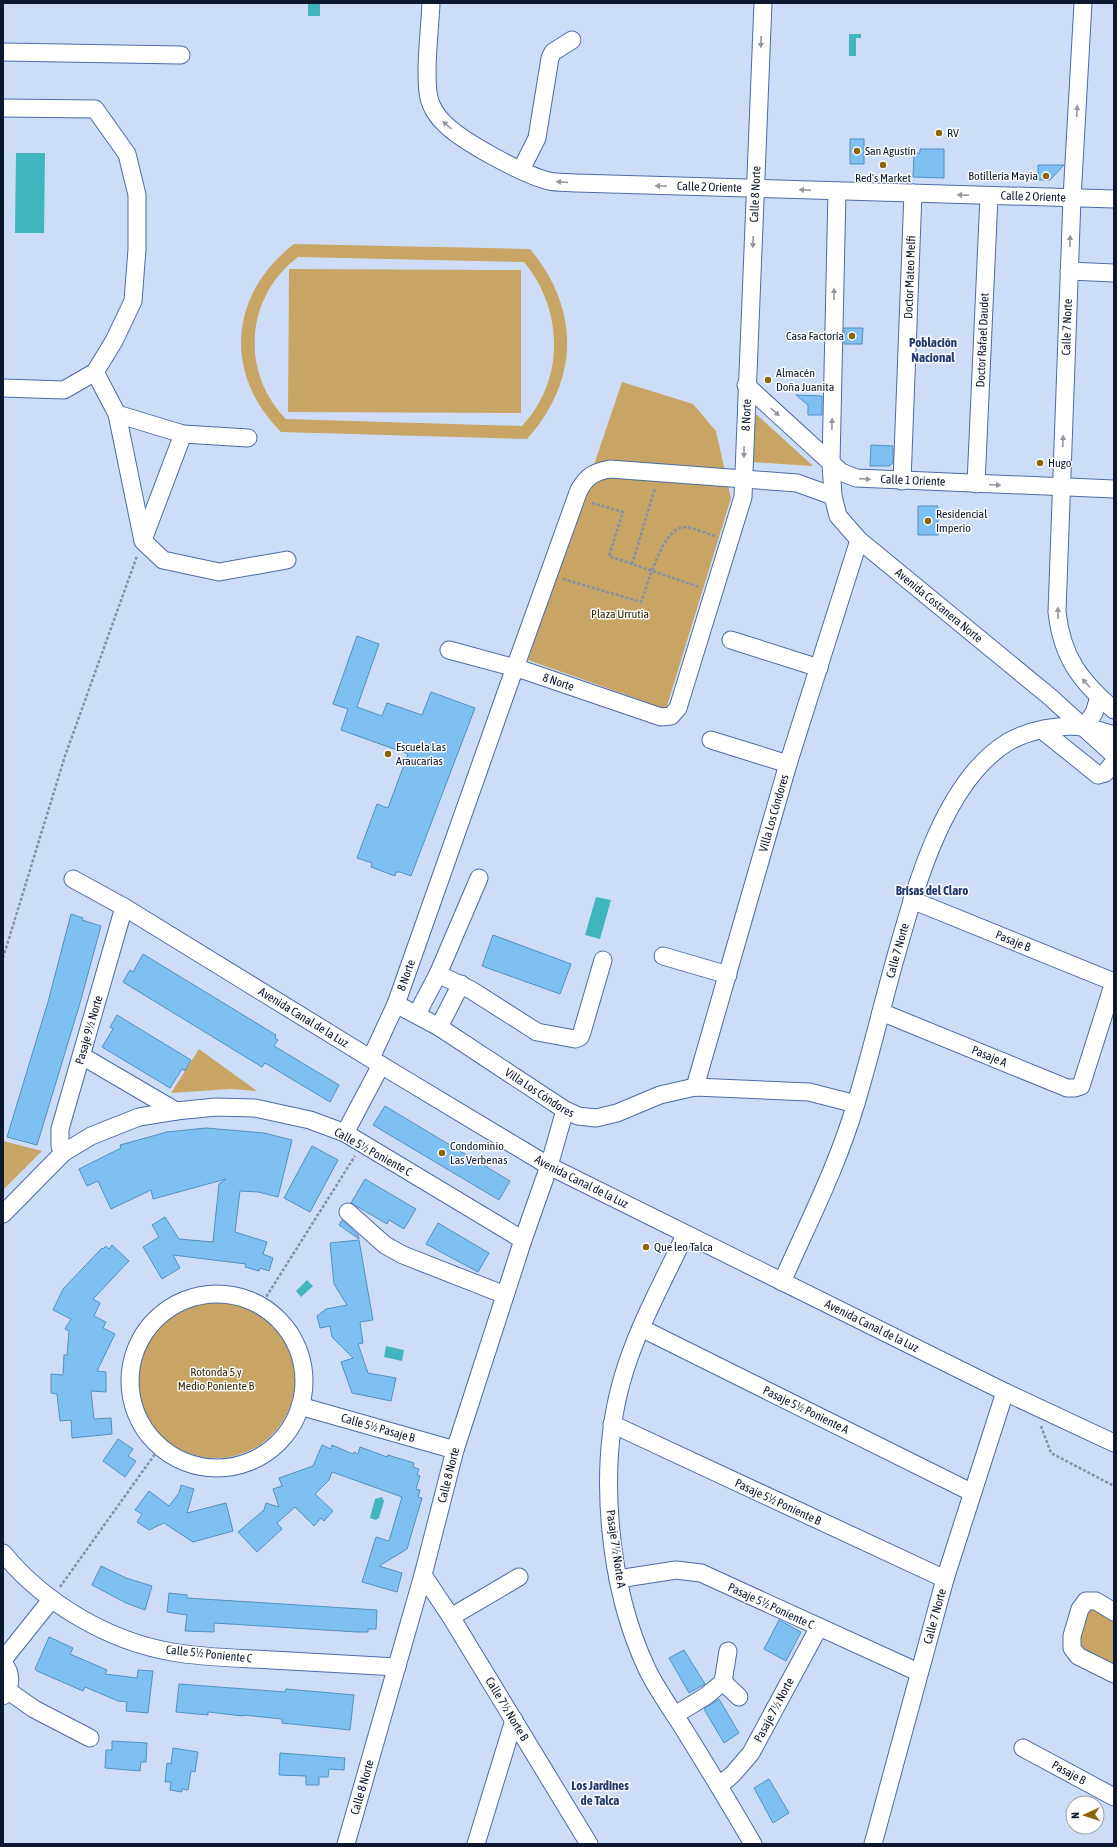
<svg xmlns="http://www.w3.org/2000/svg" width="1117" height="1847" font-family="'Asap Condensed',sans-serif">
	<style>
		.green { fill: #c8a564; fill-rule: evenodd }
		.water { fill: #40b5be }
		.building { fill: #7ec0f2; stroke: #5091c1 }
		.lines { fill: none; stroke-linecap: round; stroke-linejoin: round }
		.minor-casing { stroke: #4c6ba5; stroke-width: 19 }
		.path { stroke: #8390a9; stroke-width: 2.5; stroke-dasharray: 3 2; stroke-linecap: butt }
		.minor { stroke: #fff; stroke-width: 17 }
		.oneway { fill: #9297a1 }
		.poi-dot { fill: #8c6606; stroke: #fdfdfd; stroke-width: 1.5 }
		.labels { text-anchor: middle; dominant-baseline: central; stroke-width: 3; stroke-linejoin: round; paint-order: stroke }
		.poi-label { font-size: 12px; fill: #0c182f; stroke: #fdfdfd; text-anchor: start }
		.street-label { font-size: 12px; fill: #0c182f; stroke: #fdfdfd }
		.park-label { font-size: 12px; fill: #392907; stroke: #fdfdfd }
		.neighbourhood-label { font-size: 13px; font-weight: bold; fill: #203b70; stroke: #fdfdfd }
	</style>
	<rect width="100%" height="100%" fill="#ceddf7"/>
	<!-- green -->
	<path class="green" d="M294 244 530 249C581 310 579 381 527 439L281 432C223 374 229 294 294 244ZM298 257 524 262C564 310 565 380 522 426L286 419C240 372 245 297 298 257Z
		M289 269 521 270V413L288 412Z
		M622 382 693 404 716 431 731 498 666 709 528 660Z
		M756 414 813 466 752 462Z
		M199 1049 257 1091 230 1089 171 1093Z
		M3 1141 42 1151 3 1190Z
		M137 1379a79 79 0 1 1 158 0a79 79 0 1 1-158 0Z
		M1083 1604 1114 1612V1674L1078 1656Z"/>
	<!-- water -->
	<path class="water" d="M308 3H320V16H308Z
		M849 34H861V38H856V56H849Z
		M16 153H45L44 233H15Z
		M596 897 611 900 600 939 585 935Z
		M307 1280 313 1286 301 1297 296 1291Z
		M386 1346 404 1350 402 1361 384 1357Z
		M382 1497 384 1501 379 1518 376 1520 370 1518 375 1499Z"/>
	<!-- building -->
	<path class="building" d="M850 139H864V164H850Z
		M920 149H944V178L913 177 914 153H920Z
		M1038 165H1064L1050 180H1038Z
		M844 328H863L862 344H844Z
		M796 395 822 396V415H808V405Z
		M871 445 893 446V463L889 466H870Z
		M918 506H938V535H918Z
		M357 636 379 644 357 707 382 716 387 703 422 715 431 692 475 708 411 876 400 872H396L395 876 371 867 372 863 357 858 377 804 388 808 408 754 341 730 348 709 333 704Z
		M71 914 83 918 82 920 101 926 80 1003 37 1145 7 1137 48 1002Z
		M493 935 571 964 560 994 482 966Z
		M143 954 276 1035 275 1038 278 1040 274 1046 339 1085 330 1102 265 1063 262 1067 123 982 130 970 133 972Z
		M117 1015 191 1060 185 1071 182 1069 170 1088 102 1047 113 1029 110 1027Z
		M385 1106 510 1181 499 1200 373 1125Z
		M206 1128 264 1133 292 1140 278 1197 258 1192 240 1191 235 1232 267 1242 263 1254 273 1258 269 1271 260 1268 259 1271 245 1267 246 1264 173 1255 180 1268 162 1279 143 1247 159 1237 152 1225 165 1217 179 1239 213 1242 219 1184 226 1179 153 1199 151 1190 111 1209 98 1181 87 1186 79 1169 121 1148 120 1145 167 1132Z
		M312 1146 338 1160 310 1212 284 1198Z
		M365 1179 416 1209 404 1229 389 1220 387 1224 351 1203Z
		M342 1220 358 1235 359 1239 339 1225Z
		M438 1223 489 1253 478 1272 426 1244Z
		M359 1240 373 1320 360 1322 363 1343 358 1344 368 1373 396 1378 391 1401 352 1393 341 1362 353 1358 332 1337 330 1326 320 1328 317 1316 326 1309 347 1305 334 1284 330 1243Z
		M112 1245 129 1261 93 1299 100 1303 94 1316 106 1322 103 1328 115 1334 97 1371 106 1372V1392L91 1391 94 1419 111 1418 112 1434 72 1438 71 1420 60 1421 57 1394 51 1393V1374L63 1375 64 1355H67L69 1331 65 1329 71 1319 53 1310 63 1289 102 1248 103 1249 106 1246 109 1249Z
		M118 1439 133 1449 128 1456 136 1461 125 1477 103 1461Z
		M322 1445 331 1449 332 1445 353 1454 354 1452 358 1454 360 1447 387 1457 388 1455 414 1463 413 1467 419 1469 417 1475 420 1476 416 1489 420 1490 418 1497 422 1498 407 1549 379 1566 402 1573 397 1592 362 1582 376 1537 389 1541 402 1497 332 1472 329 1480 315 1494 333 1511 324 1521 321 1518 314 1526 295 1507 277 1523 282 1529 257 1552 238 1532 264 1510 266 1503 279 1507 273 1489 282 1486 279 1478 313 1466Z
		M181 1485 194 1489 187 1513 226 1503 233 1531 193 1542 164 1523 149 1530 137 1522 142 1514 135 1510 149 1491 169 1506 179 1493Z
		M101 1566 126 1578 152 1586 145 1610 126 1603 92 1585Z
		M169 1593 187 1595V1598L377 1610 376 1629H368V1632H357L214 1623V1632L185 1631 187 1615 167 1612Z
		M779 1620 801 1632 786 1661 764 1649Z
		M49 1637 73 1648 70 1654 107 1670 105 1674 137 1678 138 1670 153 1671 148 1713 126 1711 127 1702 118 1701 85 1687 83 1691 37 1671 35 1669Z
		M684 1650 705 1684 689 1693 669 1658Z
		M179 1684 285 1692 286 1689 354 1695 350 1730 282 1723V1719L243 1715V1716L208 1712V1715L176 1712Z
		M719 1699 739 1733 724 1743 704 1709Z
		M112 1741 147 1743 146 1762H141L140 1771 105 1768 106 1750H112Z
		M173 1748 198 1752 195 1772 191 1771 188 1790 182 1789V1792L170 1790 171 1782H165L167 1763 171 1764Z
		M280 1753 345 1758 344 1770 329 1769 328 1777H319V1785H306V1776L279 1775Z
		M769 1779 789 1813 773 1823 754 1788Z"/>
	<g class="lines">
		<defs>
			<g id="minor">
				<path id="s1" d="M431 3C430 29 424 73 429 98 431 107 438 118 445 124 463 142 524 175 549 181 558 183 568 182 576 183L1114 199"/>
				<path d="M1083 3 1072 198 1057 612C1062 657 1080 681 1114 710"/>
				<path d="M3 52 181 55"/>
				<path d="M3 108 95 109 127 154 137 195V249L133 301 114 341 95 372 64 390 3 388"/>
				<path d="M521 170 537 138 550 58 553 52 572 40"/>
				<path id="s2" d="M837 191 831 463 833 496 838 516 859 540 1049 696 1114 755"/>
				<path d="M1069 271 1114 273"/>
				<path d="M95 372 117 414 143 541 163 560 219 572 287 560"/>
				<path id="s3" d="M746 385 841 472 856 478 1114 489"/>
				<path d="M117 414 183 434 248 438"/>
				<path id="s4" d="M902 481 913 193"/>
				<path id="s5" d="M976 484 989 196"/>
				<path d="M143 540 183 434"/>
				<path d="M731 640 819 668"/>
				<path id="s6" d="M449 650 523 670 661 717 671 716 678 708 743 497 763 3"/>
				<path d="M1084 727 1094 713 1099 697"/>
				<path d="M1042 730 1098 775 1105 773 1114 762"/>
				<path d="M711 740 788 764"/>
				<path id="s7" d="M73 879 124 907 381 1065 549 1166 1005 1392 1114 1443"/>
				<path id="s8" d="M912 900 1114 982"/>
				<path d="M663 956 728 975"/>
				<path d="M438 974 471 990 537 1032 575 1039 580 1037 582 1032 603 960"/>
				<path id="s9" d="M396 1004 439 1027 565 1110 578 1116 596 1118 617 1113 660 1095 695 1087 809 1092 856 1104"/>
				<path id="s10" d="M881 1012 1067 1088H1075L1081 1086 1114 982"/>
				<path d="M417 1014 438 974 479 878"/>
				<path d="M439 1027 461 984"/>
				<path d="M82 1056 176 1111"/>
				<path id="s11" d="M371 1058 396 1004 508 687 579 490C587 476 594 472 610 469L797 483 833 496"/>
				<path id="s12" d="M695 1087 788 764 859 540"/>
				<path d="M345 1133 381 1065"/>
				<path d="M63 1153 60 1146V1129L124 907"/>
				<path d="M348 1212 385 1245 403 1255 505 1295"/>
				<path d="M3 1214 63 1153 91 1136 139 1117 176 1111 216 1107 255 1108 310 1120 345 1133 523 1240"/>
				<path d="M685 1235C663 1282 636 1330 622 1380 597 1468 608 1586 647 1669 657 1690 672 1710 685 1731 708 1768 731 1806 753 1844"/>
				<path id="s13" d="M782 1282C808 1223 838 1165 856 1103 870 1057 881 1010 894 963 914 893 942 782 1008 742 1029 730 1059 724 1083 727 1093 728 1104 732 1114 735"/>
				<circle cx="217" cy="1381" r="87"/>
				<path d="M641 1328 971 1492"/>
				<path d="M300 1406 455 1450"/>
				<path d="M612 1424 945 1579"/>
				<path d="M3 1553C44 1603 108 1641 172 1652 205 1658 239 1658 272 1660 314 1662 355 1665 397 1667"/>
				<path d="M423 1575 451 1617 589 1844"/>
				<path d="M618 1579 676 1570 701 1573 918 1672"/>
				<path d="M1114 1612 1096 1601H1086L1080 1609 1072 1636V1648L1078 1656 1114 1674"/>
				<path d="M451 1617 519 1577"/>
				<path d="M3 1660 51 1600"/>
				<path d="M3 1663C12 1673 12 1686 3 1696"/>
				<path d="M723 1682 739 1697"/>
				<path d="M7 1690 34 1709 90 1738"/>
				<path d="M675 1715 706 1696 723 1682 728 1651"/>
				<path id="s14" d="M1023 1748 1114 1797"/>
				<path d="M719 1786 733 1774 751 1753 819 1627"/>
				<path id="s15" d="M346 1844 423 1575 455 1450 523 1240 549 1166 565 1110"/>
				<path d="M476 1844 514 1720"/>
				<path id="s16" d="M873 1844 945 1579 1005 1392"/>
			</g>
		</defs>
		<!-- minor casing -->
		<use href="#minor" class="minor-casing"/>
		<!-- path -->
		<path class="path" d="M592 503 623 512 609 556 699 587
			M632 564 655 488
			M563 579 641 602C649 583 662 526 686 527 695 528 707 534 716 536
			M3 958 65 756 137 556
			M261 1305 355 1156
			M1041 1426 1051 1453 1114 1486
			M60 1587 160 1447"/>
		<!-- minor -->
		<use href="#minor" class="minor"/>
	</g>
	<!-- one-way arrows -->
	<defs><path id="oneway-solid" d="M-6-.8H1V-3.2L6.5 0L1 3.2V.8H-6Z"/></defs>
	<g class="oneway">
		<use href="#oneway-solid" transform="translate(761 42) rotate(92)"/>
		<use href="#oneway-solid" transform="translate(1077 111) rotate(-87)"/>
		<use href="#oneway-solid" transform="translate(447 125) rotate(-138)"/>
		<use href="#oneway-solid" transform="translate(562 182) rotate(-175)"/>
		<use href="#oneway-solid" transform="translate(661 186) rotate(-178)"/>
		<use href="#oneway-solid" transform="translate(805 190) rotate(-178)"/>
		<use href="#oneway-solid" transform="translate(963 195) rotate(-178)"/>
		<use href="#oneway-solid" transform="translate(1070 241) rotate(-88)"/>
		<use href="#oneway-solid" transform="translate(753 242) rotate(93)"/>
		<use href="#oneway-solid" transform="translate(834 294) rotate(-89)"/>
		<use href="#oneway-solid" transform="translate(775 412) rotate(42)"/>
		<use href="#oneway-solid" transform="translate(832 424) rotate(-89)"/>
		<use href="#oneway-solid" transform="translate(1063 441) rotate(-88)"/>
		<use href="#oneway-solid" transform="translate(744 452) rotate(91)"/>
		<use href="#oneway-solid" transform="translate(865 479) rotate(4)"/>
		<use href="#oneway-solid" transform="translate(995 485) rotate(2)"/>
		<use href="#oneway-solid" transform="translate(1058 613) rotate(-92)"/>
		<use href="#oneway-solid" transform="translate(1086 683) rotate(-132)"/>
	</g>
	<!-- markers -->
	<g class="poi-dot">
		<circle cx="939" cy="133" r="4"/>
		<circle cx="857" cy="151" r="4"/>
		<circle cx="883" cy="165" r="4"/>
		<circle cx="1046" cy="176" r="4"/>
		<circle cx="852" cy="336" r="4"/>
		<circle cx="768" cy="380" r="4"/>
		<circle cx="1040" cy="463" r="4"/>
		<circle cx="928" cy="521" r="4"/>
		<circle cx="388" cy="754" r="4"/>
		<circle cx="442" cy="1153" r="4"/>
		<circle cx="646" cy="1247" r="4"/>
	</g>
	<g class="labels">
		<!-- poi labels -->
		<g class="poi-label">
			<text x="947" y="133">RV</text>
			<text x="865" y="151">San Agustín</text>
			<text x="1038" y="176" text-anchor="end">Botillería Mayia</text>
			<text x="883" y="178" text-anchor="middle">Red's Market</text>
			<text x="844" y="336" text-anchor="end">Casa Factoría</text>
			<text x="776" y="373">Almacén<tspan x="776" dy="14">Doña Juanita</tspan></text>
			<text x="1048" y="463">Hugo</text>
			<text x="936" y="514">Residencial<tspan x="936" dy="14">Imperio</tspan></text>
			<text x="396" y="747">Escuela Las<tspan x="396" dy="14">Araucarias</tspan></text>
			<text x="450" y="1146">Condominio<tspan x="450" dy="14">Las Verbenas</tspan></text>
			<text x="654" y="1247">Que leo Talca</text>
		</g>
		<!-- street labels -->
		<g class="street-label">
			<text stroke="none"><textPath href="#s1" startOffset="406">Calle 2 Oriente</textPath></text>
			<text stroke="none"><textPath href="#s6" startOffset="767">Calle 8 Norte</textPath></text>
			<text stroke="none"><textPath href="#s1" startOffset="730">Calle 2 Oriente</textPath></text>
			<text stroke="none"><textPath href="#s4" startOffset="204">Doctor Mateo Melfi</textPath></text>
			<text transform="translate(1067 327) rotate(-88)">Calle 7 Norte</text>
			<text stroke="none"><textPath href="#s5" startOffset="144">Doctor Rafael Daudet</textPath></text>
			<text stroke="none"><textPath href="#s6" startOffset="546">8 Norte</textPath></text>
			<text stroke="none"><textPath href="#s3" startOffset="202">Calle 1 Oriente</textPath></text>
			<text stroke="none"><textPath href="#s2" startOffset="461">Avenida Costanera Norte</textPath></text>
			<text stroke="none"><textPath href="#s6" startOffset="114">8 Norte</textPath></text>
			<text stroke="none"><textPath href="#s12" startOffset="285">Villa Los Cóndores</textPath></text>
			<text stroke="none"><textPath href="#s8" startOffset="109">Pasaje B</textPath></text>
			<text stroke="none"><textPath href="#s13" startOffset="352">Calle 7 Norte</textPath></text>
			<text stroke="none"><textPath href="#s11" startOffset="90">8 Norte</textPath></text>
			<text stroke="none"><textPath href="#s7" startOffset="269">Avenida Canal de la Luz</textPath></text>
			<text transform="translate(89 1030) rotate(-74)">Pasaje 9½ Norte</text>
			<text stroke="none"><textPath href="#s10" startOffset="117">Pasaje A</textPath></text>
			<text stroke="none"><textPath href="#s9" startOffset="169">Villa Los Cóndores</textPath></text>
			<text transform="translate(373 1152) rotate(29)">Calle 5½ Poniente C</text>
			<text stroke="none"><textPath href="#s7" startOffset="592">Avenida Canal de la Luz</textPath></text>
			<text stroke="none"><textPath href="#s7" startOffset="916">Avenida Canal de la Luz</textPath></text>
			<text transform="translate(806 1410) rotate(26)">Pasaje 5½ Poniente A</text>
			<text transform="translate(378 1428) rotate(16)">Calle 5½ Pasaje B</text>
			<text stroke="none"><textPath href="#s15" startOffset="383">Calle 8 Norte</textPath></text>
			<text transform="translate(778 1502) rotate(25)">Pasaje 5½ Poniente B</text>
			<text transform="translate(616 1549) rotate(82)">Pasaje 7½ Norte A</text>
			<text transform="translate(771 1606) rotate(25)">Pasaje 5½ Poniente C</text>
			<text stroke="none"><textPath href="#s16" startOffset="236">Calle 7 Norte</textPath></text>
			<text transform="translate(209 1654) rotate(6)">Calle 5½ Poniente C</text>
			<text transform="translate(507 1709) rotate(59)">Calle 7½ Norte B</text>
			<text transform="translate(774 1710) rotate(-62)">Pasaje 7½ Norte</text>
			<text stroke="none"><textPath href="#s14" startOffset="52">Pasaje B</textPath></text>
			<text stroke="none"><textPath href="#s15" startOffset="59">Calle 8 Norte</textPath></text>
		</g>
		<!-- park labels -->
		<g class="park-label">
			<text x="620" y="614">Plaza Urrutia</text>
			<text x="216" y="1372">Rotonda 5 y<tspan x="216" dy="14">Medio Poniente B</tspan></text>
		</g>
		<!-- neighbourhood labels -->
		<g class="neighbourhood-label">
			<text x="933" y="342">Población<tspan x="933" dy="15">Nacional</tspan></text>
			<text x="932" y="890">Brisas del Claro</text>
			<text x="600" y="1785">Los Jardines<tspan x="600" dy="15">de Talca</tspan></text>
		</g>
	</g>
	<!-- border -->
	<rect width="1117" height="1847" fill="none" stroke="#0c182f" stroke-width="8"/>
	<!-- north arrow -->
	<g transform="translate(1085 1815) rotate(267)"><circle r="19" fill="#fdfdfd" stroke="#9da1ab"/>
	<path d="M0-3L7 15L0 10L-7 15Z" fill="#8c6606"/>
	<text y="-6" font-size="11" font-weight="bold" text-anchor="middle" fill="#0c182f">N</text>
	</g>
</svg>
